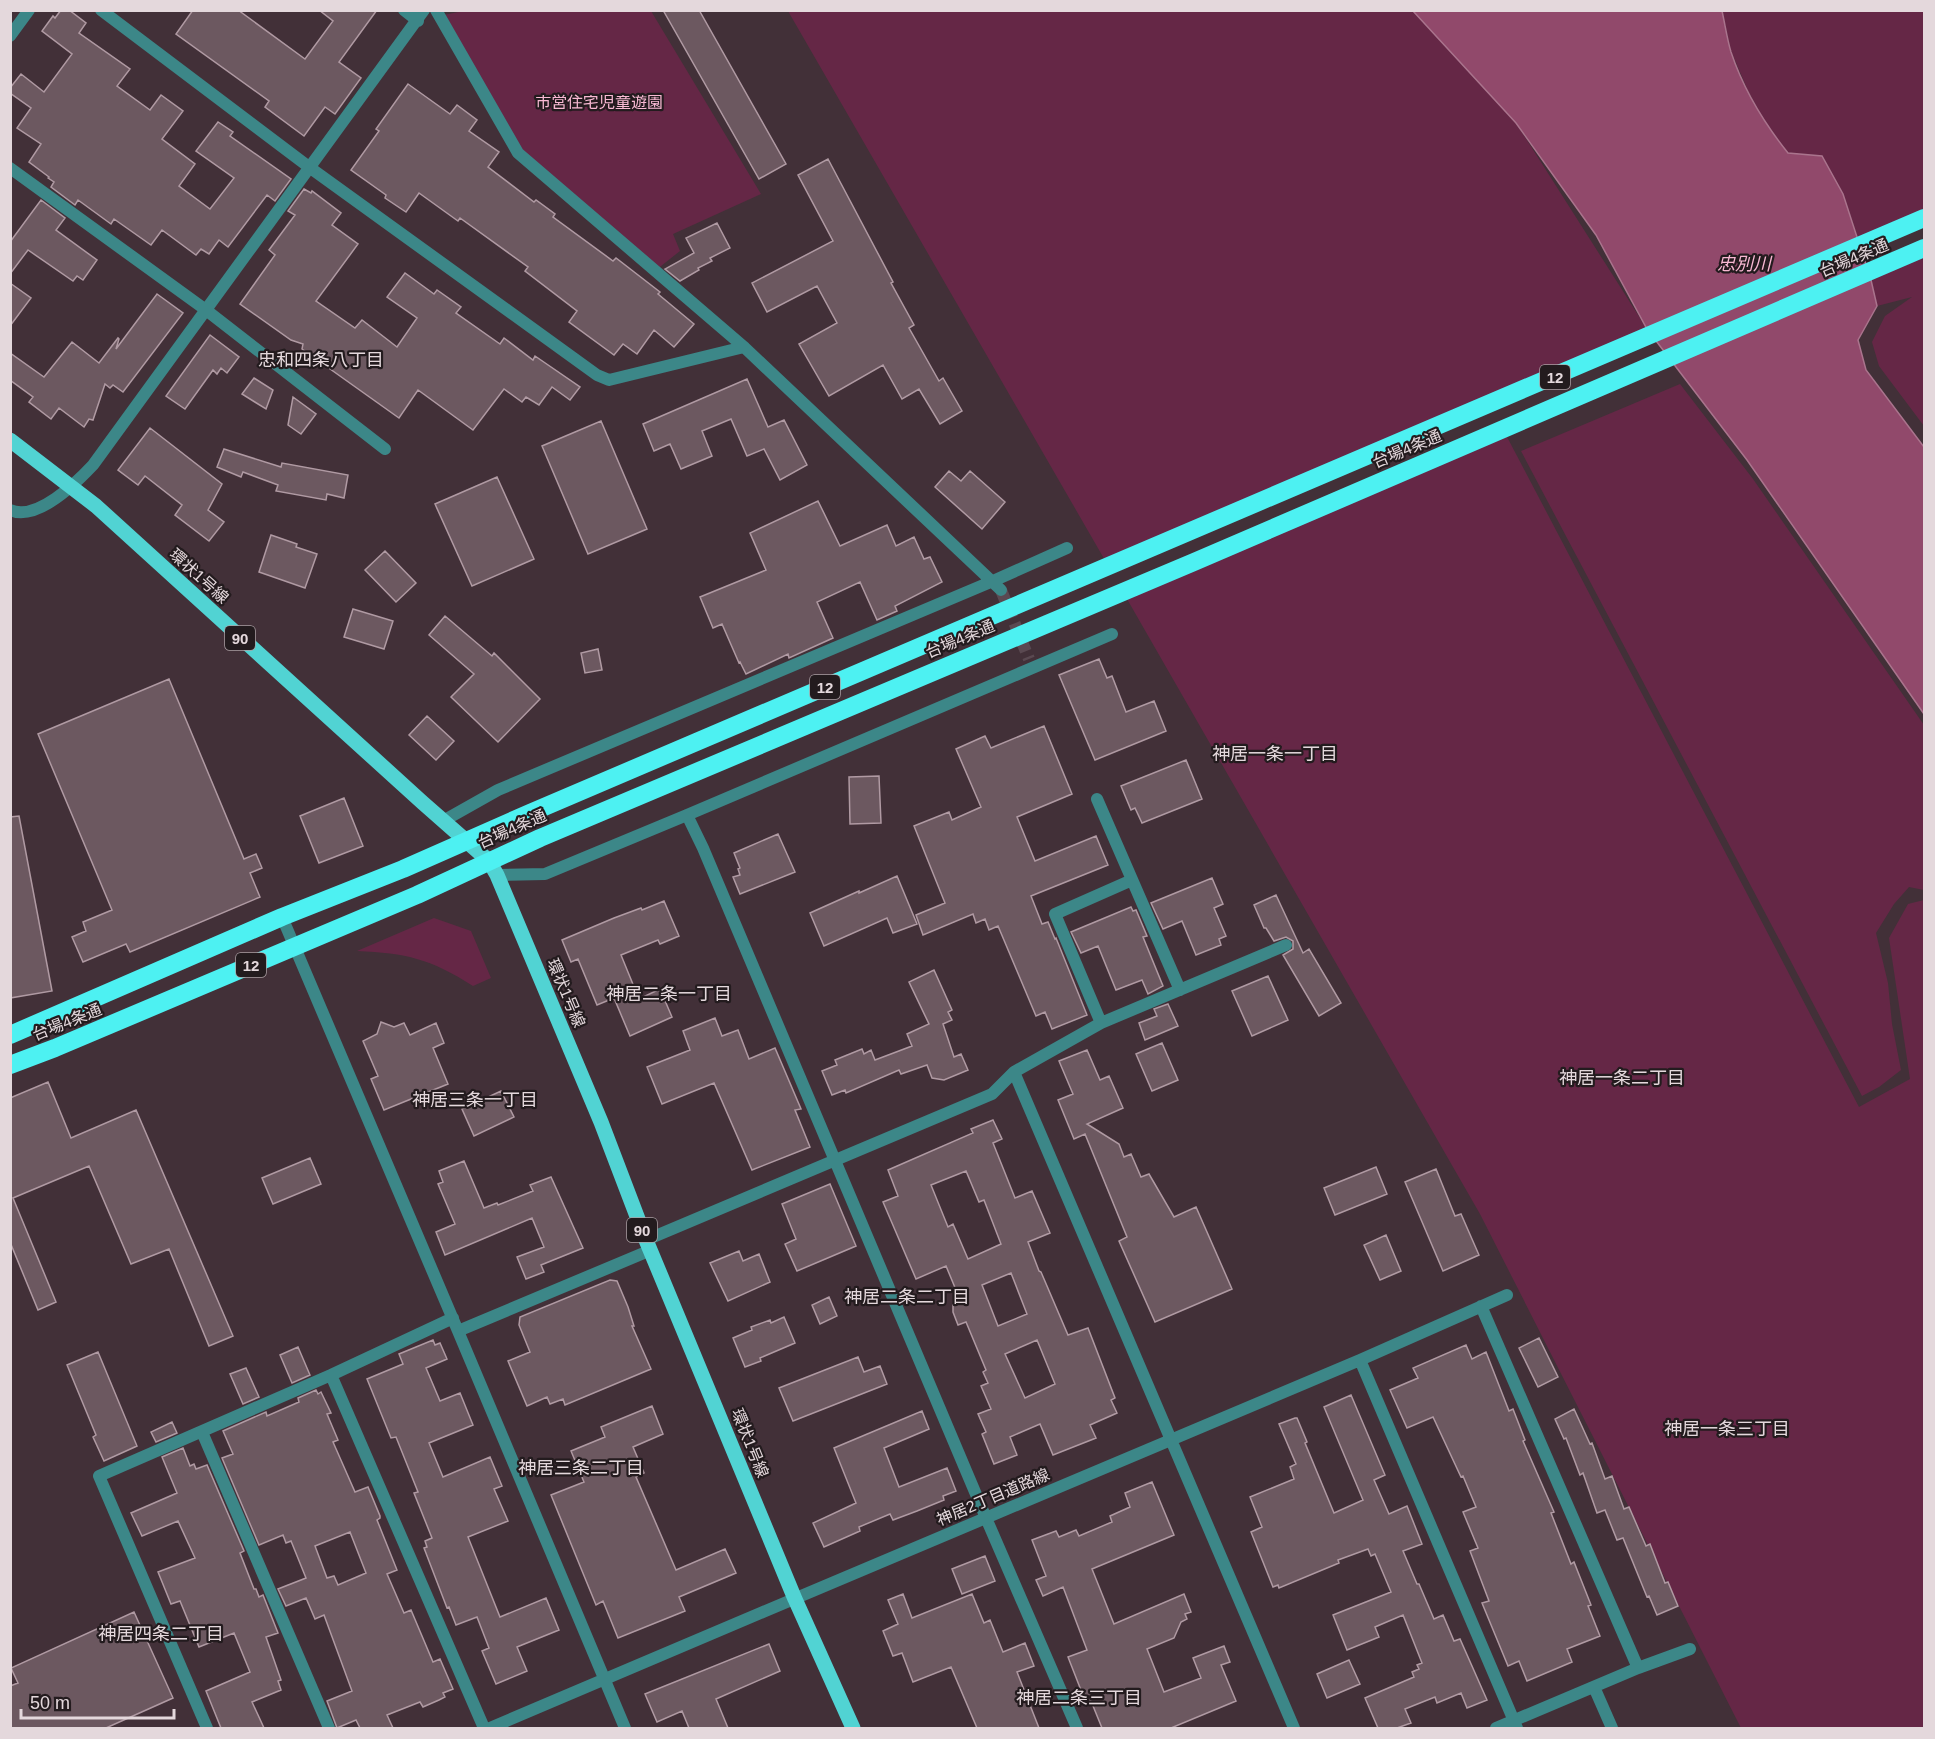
<svg xmlns="http://www.w3.org/2000/svg" width="1935" height="1739" font-family="Arial,'Noto Sans JP',sans-serif">
	<style>
		.green { fill: #652746 }
		.water { fill: #91496b; stroke: #aa748d; stroke-width: 1.5 }
		.building { fill: #6c5860; stroke: #b09aa3; stroke-width: 1.5; fill-rule: evenodd }
		.lines { fill: none; stroke-linecap: round; stroke-linejoin: round }
		.street-tunnel { stroke: #5a4951; stroke-width: 12; stroke-dasharray: 12 6; stroke-linecap: butt }
		.street { stroke: #3c8788; stroke-width: 12 }
		.primary { stroke: #51d3d3; stroke-width: 15 }
		.highway { stroke: #4df1f2; stroke-width: 18 }
		.labels { text-anchor: middle; dominant-baseline: central; stroke-width: 4.5; stroke-linejoin: round; paint-order: stroke }
		.shield { fill: #231b1e; stroke: #aa9fa3; stroke-width: 1.5 }
		.shield-label { font-size: 15px; font-weight: bold; fill: #e4d8dc }
		.park-label { font-size: 16px; fill: #f8b9d3; stroke: #231b1e }
		.street-label { font-size: 16px; fill: #e4d8dc; stroke: #231b1e }
		.water-label { font-size: 18px; font-style: italic; fill: #f8b8d3; stroke: #231b1e }
		.neighbourhood-label { font-size: 18px; fill: #e4d8dc; stroke: #231b1e }
	</style>
	<rect width="100%" height="100%" fill="#423038"/>
	<!-- green -->
	<path class="green" d="M468 10 651 11 761 194 673 234 680 251 656 270 518 153 439 16Z
		M788 11H1413L1516 123 1647 329 1106 562Z
		M1722 11H1924V209L1858 238 1843 194 1788 153 1770 132 1748 91 1731 51Z
		M1924 257V426L1879 366 1872 342 1885 316 1912 297 1877 306 1871 280Z
		M1680 384 1753 479 1924 725V890L1909 887 1894 904 1876 933 1888 983 1892 1024 1901 1070 1879 1087 1862 1096 1521 451Z
		M1506 435 1859 1107 1910 1079 1889 938 1908 904 1924 900V1728H1741L1480 1214 1127 599Z
		M434 918 471 931 491 978 473 986C431 959 406 953 357 951Z"/>
	<!-- water -->
	<path class="water" d="M1413 11H1722C1725 24 1727 39 1731 52 1743 88 1764 123 1788 153L1822 156 1843 194 1871 280 1877 306 1858 340 1866 370 1924 447V714L1747 460 1647 329 1596 235 1516 123Z"/>
	<!-- building -->
	<path class="building" d="M61 10H69L86 23 79 33 130 69 117 86 150 110 161 95 183 111 162 139 195 164 179 186 210 209 234 178 196 151 218 122 233 132 230 136 291 179 275 201 267 195 228 247 219 240 209 254 201 249 196 255 162 230 151 245 114 219 111 224 78 200 75 205 51 187 54 182 48 178 49 177 29 162 41 144 17 128 31 108 10 93V88L21 74 44 92 72 54 42 31 53 16 55 18Z
		M193 10H238L305 59 333 21 319 10H377L339 62 361 78 335 114 325 107 304 136 265 107 269 101 176 34Z
		M663 10H699L786 164 759 179Z
		M408 84 450 114 457 105 477 120 469 131 499 152 488 167 534 202 536 200 555 214 553 217 613 261 616 258 660 292 658 294 694 324 674 347 654 330 637 354 623 344 614 355 569 322 577 311 525 271 528 267 460 218 458 221 419 193 406 212 385 198 386 195 351 170 379 131 376 129Z
		M828 159 893 282 891 283 914 325 909 328 939 381 943 378 962 411 940 424 919 389 902 399 883 365 829 396 799 344 837 323 817 286 767 312 752 283 833 241 798 175Z
		M304 189 311 193 312 191 341 213 332 225 358 244 316 301 355 328 362 320 397 347 417 318 387 297 405 273 434 294 437 290 461 307 456 313 500 344 504 338 533 360 535 356 580 387 570 400 552 387 539 405 526 397 522 402 504 389 473 430 418 390 399 418 302 349 303 344 291 340 240 304 275 255 269 250 295 215 288 211Z
		M41 200 65 218 56 230 97 260 83 280 77 276 73 281 28 250 10 274V242Z
		M717 223 730 248 710 258 712 261 698 268 699 270 680 281 665 269 694 253 686 238Z
		M10 283 31 298 10 326Z
		M157 294 183 313 123 392 113 385 110 388 105 384 93 420 89 419 84 427 59 408 51 419 29 402 33 397 10 380V353L44 377 72 342 99 363 118 338 119 339 116 349Z
		M210 335 239 357 227 373 221 368 217 374 213 370 185 409 166 396Z
		M254 378 273 390 266 409 242 394Z
		M747 379 768 427 784 420 807 465 780 480 764 449 747 456 731 419 702 431 712 456 681 469 670 444 654 451 643 424Z
		M293 397 316 414 301 434 288 425Z
		M601 421 647 529 588 554 542 446Z
		M150 428 222 484 208 510 224 522 209 541 175 515 182 505 145 476 138 485 118 470Z
		M224 449 281 467 282 463 348 475 344 498 327 494 326 500 276 491 278 485 243 472 241 477 217 467Z
		M949 471 961 481 970 471 1005 502 982 529 935 487Z
		M497 477 534 559 472 586 435 504Z
		M818 501 840 546 887 525 896 546 914 537 924 559 930 557 942 582 895 606 897 611 877 620 860 582 817 602 833 638 789 658 788 654 746 674 740 662 739 663 722 624 713 628 700 597 766 570 750 533Z
		M271 535 297 544 296 547 317 554 305 588 259 572Z
		M385 551 416 583 396 602 365 570Z
		M353 609 393 621 384 649 344 637Z
		M445 616 492 656 494 653 540 699 498 742 451 697 474 674 429 635Z
		M598 649 602 670 585 673 581 653Z
		M1099 659 1107 678 1112 676 1126 712 1154 701 1166 731 1095 760 1059 675Z
		M169 679 244 859 256 854 262 868 250 873 260 897 130 952 126 944 83 962 72 937 86 931 83 922 112 910 38 734Z
		M427 716 454 741 436 760 409 735Z
		M1044 726 1072 794 1017 817 1035 861 1096 836 1108 865 1031 896 1042 924 1048 922 1055 939 1056 938 1087 1015 1052 1029 1045 1012 1036 1016 998 926 989 930 985 919 976 923 973 914 923 935 916 915 945 903 914 826 949 812 952 820 981 807 956 749 985 736 991 748Z
		M1186 760 1202 799 1142 823 1135 808 1131 810 1121 786Z
		M879 776 881 823 850 824 849 777Z
		M344 798 363 846 319 863 300 816Z
		M19 816 52 991 10 998V817Z
		M778 834 795 872 740 894 733 877 740 875 738 869 740 868 734 853Z
		M897 876 917 924 893 933 887 918 824 946 810 913 859 891V893Z
		M1212 878 1223 904 1214 908 1226 936 1219 939 1221 945 1196 955 1182 921 1163 929 1151 903Z
		M1276 895 1303 953 1309 949 1341 1003 1319 1016 1283 955 1293 949V941L1286 937 1274 941 1266 928H1264L1254 905Z
		M664 901 679 936 660 944 658 940 621 955 639 999 660 989 672 1017 630 1036 614 998 597 1005 578 959 571 962 562 940 614 918 641 908 642 910Z
		M1131 907 1133 911 1136 910 1147 936 1143 937 1163 986 1148 994 1142 980 1116 990 1098 946 1081 953 1071 932Z
		M934 970 952 1010 948 1012 952 1020 943 1024 954 1057 961 1054 968 1070 944 1080 932 1078 927 1065 901 1074 899 1070 846 1093 845 1090 832 1095 822 1071 837 1065 835 1060 862 1049 864 1054 871 1050 875 1060 912 1046 907 1034 929 1024 909 982Z
		M1268 976 1288 1020 1252 1036 1232 991Z
		M1168 1004 1178 1026 1145 1040 1139 1023 1157 1016 1154 1009Z
		M715 1018 722 1036 738 1030 749 1059 775 1048 801 1109 795 1110 810 1147 752 1170 714 1083 662 1104 647 1067 690 1050 683 1031Z
		M381 1022 394 1027 404 1023 410 1035 436 1023 444 1043 433 1048 448 1084 384 1110 371 1079 378 1076 363 1041 377 1034Z
		M1162 1043 1178 1080 1152 1091 1136 1054Z
		M1087 1050 1100 1080 1109 1076 1123 1108 1087 1124 1119 1144 1124 1157 1131 1154 1141 1177 1149 1174 1174 1217 1196 1207 1232 1289 1155 1322 1119 1241 1127 1237 1085 1134 1074 1139 1058 1100 1073 1094 1059 1061Z
		M48 1082 71 1138 136 1110 233 1336 209 1346 169 1249 131 1264 89 1166 13 1198 56 1302 38 1310 10 1242V1098Z
		M501 1091 514 1117 474 1136 462 1109Z
		M993 1120 1002 1139 993 1143 1015 1198 1032 1191 1050 1233 1028 1242 1039 1271 1041 1272 1068 1335 1088 1328 1115 1398 1111 1400 1117 1413 1090 1425 1096 1438 1053 1455 1040 1424 1010 1437 1017 1455 994 1464 982 1434 986 1432 978 1414 991 1409 981 1386 988 1383 983 1372 986 1370 966 1322 958 1325 953 1312V1305L961 1302 946 1266 916 1279 883 1202 898 1196 888 1170 973 1133 971 1129ZM966 1171 979 1202 984 1200 1001 1244 968 1259 953 1224 948 1227 931 1185ZM1011 1273 1027 1314 998 1326 982 1285ZM1037 1340 1055 1384 1025 1398 1005 1354Z
		M310 1158 321 1184 273 1204 262 1178Z
		M464 1161 484 1208 497 1203 498 1205 533 1191 530 1185 551 1177 583 1248 541 1265 544 1272 526 1279 517 1257 544 1247 532 1218 445 1255 436 1232 455 1224 438 1184 443 1182 439 1171Z
		M1376 1167 1387 1194 1335 1215 1324 1188Z
		M1436 1169 1455 1216 1461 1214 1479 1255 1443 1271 1405 1182Z
		M830 1184 856 1246 797 1271 785 1244 796 1239 782 1204Z
		M1386 1235 1401 1271 1380 1280 1364 1245Z
		M739 1251 743 1261 759 1254 770 1282 728 1301 710 1263Z
		M610 1280 617 1281 628 1307 634 1326H632L651 1369 565 1405 563 1399 550 1404 547 1397 527 1406 508 1361 530 1352 519 1325 520 1317Z
		M829 1297 837 1316 820 1324 812 1305Z
		M784 1317 795 1343 760 1358 761 1361 745 1367 733 1338 752 1330 751 1327 770 1320 771 1323Z
		M1539 1338 1558 1377 1538 1387 1519 1348Z
		M433 1340 435 1345 440 1343 447 1359 426 1368 440 1401 460 1393 473 1425 429 1443 443 1477 490 1457 502 1486 494 1489 508 1521 468 1537 500 1617 546 1598 559 1630 517 1647 527 1671 496 1684 482 1651 489 1648 477 1617 456 1625 449 1607 447 1608 424 1548 427 1547 425 1541 432 1538 414 1493 418 1492 396 1437 391 1438 367 1379 403 1364 399 1354Z
		M1466 1345 1472 1359 1486 1352 1509 1411 1513 1409 1525 1440 1523 1441 1554 1512 1551 1513 1571 1564 1574 1562 1591 1605 1588 1606 1600 1636 1567 1649 1572 1662 1527 1681 1519 1661 1508 1666 1482 1603 1489 1601 1470 1551 1478 1548 1463 1512 1476 1507 1463 1476 1461 1477 1433 1417 1407 1428 1390 1390 1418 1378 1413 1368Z
		M298 1347 310 1375 292 1383 280 1355Z
		M98 1352 137 1446 104 1461 93 1437 96 1435 67 1365Z
		M858 1357 864 1372 880 1366 887 1384 793 1421 779 1388Z
		M246 1368 259 1397 243 1404 230 1374Z
		M316 1390 318 1394 321 1392 331 1413 327 1414 338 1440 333 1442 355 1492 368 1487 380 1516V1518L377 1520 397 1570 387 1574 404 1613 411 1610 433 1662 440 1659 453 1689 443 1693 445 1697 439 1700 423 1707 420 1702 387 1715 393 1728H360L356 1720 337 1728 327 1701 352 1691 324 1615 315 1619 306 1598 286 1606 278 1589 306 1578 291 1541 286 1543 283 1535 259 1545 222 1458 233 1454 223 1431 266 1412 267 1416 299 1402 298 1398ZM350 1532 366 1573 338 1585 334 1576 327 1578 315 1546Z
		M1351 1395 1385 1475 1374 1480 1389 1514 1407 1506 1422 1544 1403 1551 1417 1584H1419L1434 1619 1443 1615 1454 1641 1460 1639 1487 1700 1467 1708 1461 1693 1437 1703 1435 1697 1405 1709 1411 1723 1397 1728H1378L1365 1698 1414 1677 1412 1672 1419 1669 1417 1665 1422 1663 1403 1615 1375 1627 1379 1637 1347 1650 1333 1615 1391 1592 1375 1554 1371 1556 1368 1549 1338 1560 1339 1563 1279 1588 1278 1585 1273 1587 1251 1532 1262 1527 1250 1497 1294 1479 1290 1467 1296 1464 1279 1424 1295 1418H1297L1307 1442 1305 1443 1334 1513 1363 1500 1324 1407Z
		M652 1406 663 1434 633 1447 644 1473 636 1477 676 1570 725 1549 736 1573 679 1597 685 1611 618 1638 603 1601 596 1605 551 1495 584 1482 571 1451 605 1437 601 1427Z
		M1574 1409 1590 1444 1592 1443 1605 1479 1612 1476 1624 1509 1629 1507 1646 1546 1650 1544 1665 1583 1668 1582 1678 1606 1657 1615 1649 1596 1647 1597 1623 1538 1617 1540 1605 1510 1597 1513 1583 1473 1580 1475 1566 1438 1564 1439 1555 1419Z
		M922 1411 929 1429 884 1448 899 1487 947 1468 956 1491 943 1496 944 1500 917 1511 893 1520 890 1514 859 1527 860 1531 824 1547 813 1523 856 1503 834 1448Z
		M172 1422 177 1433 156 1442 151 1432Z
		M183 1448 190 1466 194 1464 196 1469 207 1465 244 1551 240 1553 254 1589H256L259 1597 263 1595 278 1633 266 1637 281 1680 278 1681 281 1690 252 1702 264 1728H221L206 1691 250 1672 234 1633 199 1647 180 1601 171 1604 158 1572 195 1558 178 1521 142 1536 131 1513 177 1493 162 1457Z
		M1152 1482 1174 1535 1092 1569 1114 1624 1184 1594 1191 1612 1185 1614 1187 1619 1181 1622 1174 1638 1147 1649 1164 1692 1201 1678 1193 1658 1224 1646 1230 1662 1221 1665 1236 1701 1171 1728H1102L1091 1701 1086 1703 1068 1657 1087 1650 1063 1587 1043 1596 1036 1580 1046 1576 1032 1540 1056 1531 1059 1537 1076 1530 1079 1536 1112 1522 1110 1516 1130 1507 1125 1493Z
		M985 1556 995 1581 962 1594 952 1569Z
		M903 1594 912 1618 972 1594 984 1623 990 1620 1003 1652 1025 1643 1034 1666 1017 1672 1039 1728H977L951 1667 913 1682 902 1653 893 1656 883 1631 898 1624 888 1600Z
		M134 1612 173 1698 106 1728H10V1686L18 1683 11 1668Z
		M769 1644 780 1671 716 1699 728 1728H689L682 1711 657 1722 645 1694Z
		M1349 1660 1360 1684 1327 1698 1317 1674Z"/>
	<g class="lines">
		<!-- street-tunnel -->
		<path class="street-tunnel" d="M1001 590 1029 659"/>
		<!-- street -->
		<path class="street" d="M101 10 309 167 597 375 609 380 744 347
			M404 10 418 21
			M436 10 518 153 744 347 1001 590
			M10 36 29 10
			M10 168 206 310 385 449
			M10 510C37 522 77 482 93 465L424 10
			M1097 799 1180 990
			M687 815 703 848 986 1518 1077 1728
			M443 821 498 790 993 581 1067 548
			M497 875 545 874 687 815 1112 634
			M282 917 458 1331 625 1728
			M1101 1023 1055 914 1132 880
			M1014 1072 1294 1728
			M646 1240 992 1094 1014 1072 1101 1023 1286 945
			M1481 1306 1638 1668
			M458 1331 651 1250
			M1360 1360 1517 1728
			M331 1375 484 1728
			M202 1432 329 1728
			M1594 1687 1612 1728
			M207 1728 99 1476 331 1375 453 1318
			M490 1728 763 1612 1360 1360 1507 1295
			M1496 1728 1638 1668 1690 1649"/>
		<!-- primary -->
		<path class="primary" d="M10 440 96 506 423 803 489 861 497 875 601 1122 646 1240 795 1599 853 1728"/>
		<!-- highway -->
		<path class="highway" d="M10 1035 282 917 403 869 530 813 1924 218
			M10 1065 55 1048 417 895 540 838 1194 562 1924 248"/>
	</g>
	<g class="labels">
		<!-- shield labels -->
		<g class="shield">
			<rect x="1540" y="365" width="30" height="24" rx="4.5"/>
			<rect x="225" y="626" width="30" height="24" rx="4.5"/>
			<rect x="810" y="675" width="30" height="24" rx="4.5"/>
			<rect x="236" y="953" width="30" height="24" rx="4.5"/>
			<rect x="627" y="1218" width="30" height="24" rx="4.5"/>
		</g>
		<g class="shield-label">
			<text x="1555" y="377">12</text>
			<text x="240" y="638">90</text>
			<text x="825" y="687">12</text>
			<text x="251" y="965">12</text>
			<text x="642" y="1230">90</text>
		</g>
		<!-- park labels -->
		<g class="park-label">
			<text x="599" y="102">市営住宅児童遊園</text>
		</g>
		<!-- street labels -->
		<g class="street-label">
			<text transform="translate(1854 258) rotate(-23)">台場4条通</text>
			<text transform="translate(1407 449) rotate(-23)">台場4条通</text>
			<text transform="translate(199 576) rotate(42)">環状1号線</text>
			<text transform="translate(960 639) rotate(-23)">台場4条通</text>
			<text transform="translate(512 829) rotate(-24)">台場4条通</text>
			<text transform="translate(566 993) rotate(67)">環状1号線</text>
			<text transform="translate(67 1022) rotate(-22)">台場4条通</text>
			<text transform="translate(750 1443) rotate(68)">環状1号線</text>
			<text transform="translate(993 1497) rotate(-23)">神居2丁目道路線</text>
		</g>
		<!-- water labels -->
		<g class="water-label">
			<text x="1744" y="264">忠別川</text>
		</g>
		<!-- neighbourhood labels -->
		<g class="neighbourhood-label">
			<text x="321" y="360">忠和四条八丁目</text>
			<text x="1275" y="754">神居一条一丁目</text>
			<text x="669" y="994">神居二条一丁目</text>
			<text x="1622" y="1078">神居一条二丁目</text>
			<text x="475" y="1100">神居三条一丁目</text>
			<text x="907" y="1297">神居二条二丁目</text>
			<text x="1727" y="1429">神居一条三丁目</text>
			<text x="581" y="1468">神居三条二丁目</text>
			<text x="161" y="1634">神居四条二丁目</text>
			<text x="1079" y="1698">神居二条三丁目</text>
		</g>
	</g>
	<!-- border -->
	<rect width="1935" height="1739" fill="none" stroke="#e4d8dc" stroke-width="24"/>
	<!-- scale -->
	<path d="M21 1709v9h153v-9" fill="none" stroke="#e4d8dc" stroke-width="3"/>
	<text x="30" y="1709" font-size="18" fill="#e4d8dc" stroke="#231b1e" stroke-width="4.5" paint-order="stroke">50 m</text>
</svg>
